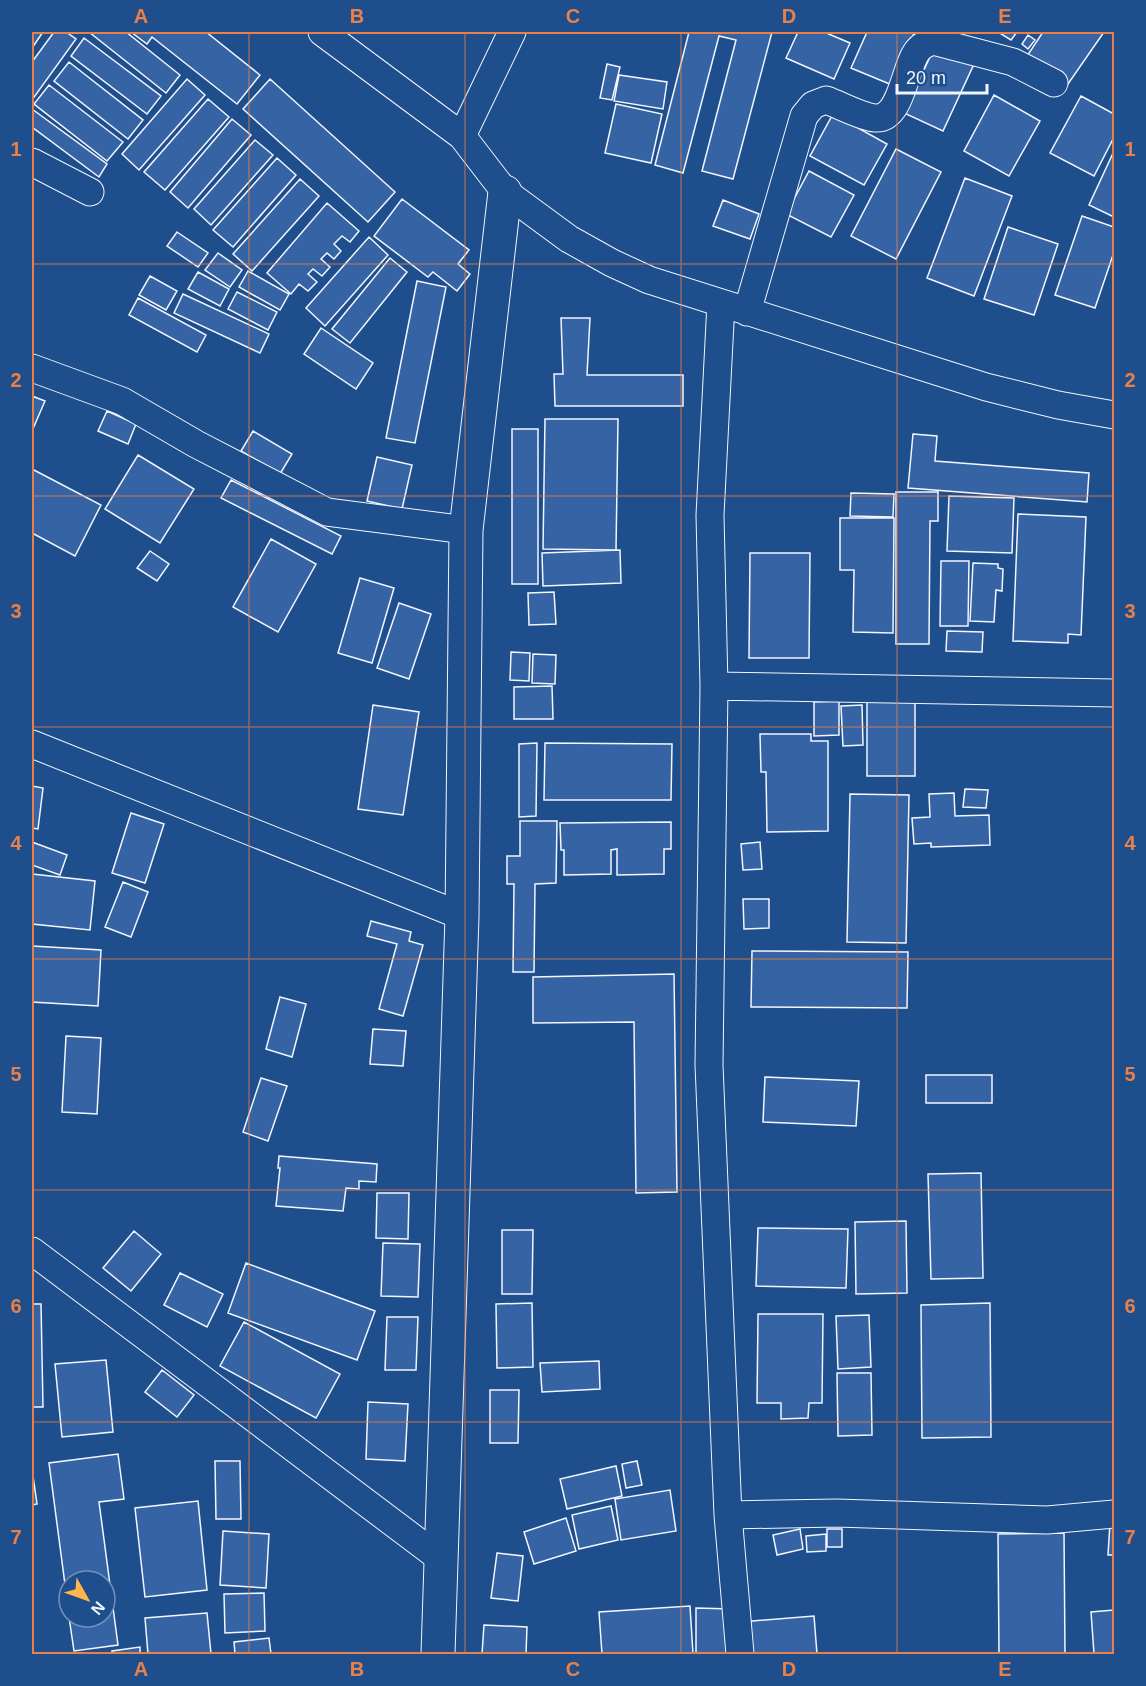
<svg xmlns="http://www.w3.org/2000/svg" width="1146" height="1686" font-family="Helvetica,sans-serif">
	<style>
		.building { fill: #3563a3; stroke: #f2f6ff; stroke-width: 1.5 }
		.lines { fill: none; stroke-linecap: round; stroke-linejoin: round }
		.street-casing { stroke: #f2f6ff; stroke-width: 29 }
		.secondary-casing { stroke: #f2f6ff; stroke-width: 35 }
		.street { stroke: #1f4e8c; stroke-width: 27 }
		.secondary { stroke: #1f4e8c; stroke-width: 33 }
		.grid { fill: none; stroke: #ea8049; stroke-width: 1.5; stroke-opacity: 0.55 }
		.neatline { fill: none; stroke: #ea8049; stroke-width: 2 }
		.grid-label { font-size: 20px; text-anchor: middle; font-weight: bold; fill: #ea8049 }
	</style>
	<rect width="100%" height="100%" fill="#1f4e8c"/>
	<!-- building -->
	<path class="building" d="M32 32H43L32 48Z
		M54 32H66L76 39 32 100V62Z
		M89 32H126L180 75 166 93Z
		M131 32H206L260 75 237 104 152 37 147 44Z
		M689 32H772L733 179 702 171 736 40 719 36 683 173 655 165Z
		M798 32H824L850 43 834 79 786 58Z
		M867 32H908L914 34 892 85 851 68Z
		M998 32H1017L1011 40Z
		M1043 32H1104L1068 84 1027 56Z
		M1028 35 1035 40 1028 49 1022 44Z
		M84 38 161 96 147 114 71 56Z
		M935 46 974 64 943 131 904 113Z
		M69 62 143 120 128 139 54 81Z
		M607 64 620 67 612 100 600 98Z
		M619 75 667 82 663 109 614 101Z
		M187 79 205 95 139 170 122 154Z
		M270 79 395 192 368 222 243 109Z
		M49 85 123 142 107 161 34 104Z
		M994 95 1040 121 1009 176 964 151Z
		M1081 96 1114 114V137L1094 176 1050 153Z
		M208 99 229 117 165 190 144 172Z
		M616 104 662 114 651 163 605 153Z
		M32 109 107 164 99 177 32 127Z
		M833 114 887 144 864 185 810 156Z
		M232 119 251 135 188 208 170 192Z
		M255 140 273 155 211 225 194 209Z
		M896 149 941 172 896 259 851 236Z
		M1114 151V217L1089 205Z
		M277 158 296 175 233 247 213 230Z
		M809 171 854 195 831 237 786 214Z
		M965 178 1012 196 974 296 927 278Z
		M300 179 319 196 252 271 233 254Z
		M402 199 469 250 458 264 470 274 457 291 433 272 428 277 374 236Z
		M723 200 759 214 750 239 713 226Z
		M327 203 359 231 350 242 342 236 334 244 341 251 334 259 327 253 321 259 330 267 322 276 313 269 308 274 317 282 308 291 299 284 291 294 267 273Z
		M1082 216 1114 227V252L1095 308 1055 295Z
		M1008 227 1058 244 1034 315 984 299Z
		M177 232 208 253 198 267 167 246Z
		M369 237 388 255 325 326 306 308Z
		M218 253 242 270 230 287 205 270Z
		M390 258 407 272 350 343 332 329Z
		M248 271 289 294 280 310 239 287Z
		M198 272 229 289 220 306 188 289Z
		M150 276 177 291 166 310 139 295Z
		M417 281 446 287 415 443 386 438Z
		M237 292 277 312 268 330 228 309Z
		M183 294 269 334 260 353 174 313Z
		M138 298 206 335 197 352 129 315Z
		M561 318H590L587 375H683V406H555L554 374H563Z
		M321 328 373 363 356 389 304 354Z
		M32 396 45 401 32 431Z
		M107 411 136 424 128 444 98 431Z
		M545 419H618L616 550 543 549Z
		M512 429H538V584H512Z
		M253 431 292 454 280 474 241 451Z
		M913 434 937 436 935 461 1089 473 1087 502 908 488Z
		M138 455 194 489 160 543 105 509Z
		M377 457 412 465 402 509 367 501Z
		M32 469 101 505 75 556 32 533Z
		M231 480 341 536 332 554 221 498Z
		M896 492H938V521H930L929 644H896Z
		M851 493 894 494 893 517 850 516Z
		M949 496 1014 498 1012 553 947 551Z
		M1018 514 1086 517 1081 635 1068 634V643L1013 641Z
		M840 518H894L893 633 853 632 854 570H840Z
		M271 539 316 564 278 632 233 607Z
		M620 550 621 583 543 586 542 553Z
		M150 551 169 564 157 581 137 568Z
		M750 553H810L809 658H749Z
		M941 561H969L968 626H940Z
		M973 563 998 564V568L1003 569 1002 591 996 590 994 622 970 621Z
		M360 578 394 588 372 663 338 653Z
		M554 592 556 624 529 625 528 593Z
		M399 603 431 614 409 679 377 668Z
		M947 631 983 632 982 652 946 651Z
		M511 652 530 653 529 681 510 680Z
		M533 654 556 655 555 684 532 683Z
		M552 686 553 719H514V687Z
		M839 701V735L814 736V702Z
		M867 702H915V776H867Z
		M373 705 419 712 403 815 358 809Z
		M862 705 863 745 843 746 841 706Z
		M760 734H811V741H828V831L767 832 766 772H761Z
		M537 743 536 816 519 817V744Z
		M545 743 672 744 671 800H544Z
		M32 786 43 788 38 829 32 828Z
		M965 789 988 790 986 808 963 807Z
		M954 793 955 816 989 815 990 845 931 847V843L914 844 912 818 930 817 929 794Z
		M850 794 909 795 906 943 847 942Z
		M131 813 164 824 145 883 112 873Z
		M520 821H557L556 883 535 884 534 972H513L514 884H507V856H520Z
		M671 822V849H664V874L617 875V849L611 850V874L564 875V850H561L560 823Z
		M32 842 67 855 60 875 32 865Z
		M760 842 762 869 743 870 741 844Z
		M32 874 95 881 90 930 32 924Z
		M123 882 148 892 131 937 105 927Z
		M743 899H769V928L744 929Z
		M371 921 411 932 409 941 423 945 403 1016 379 1009 397 944 367 936Z
		M32 946 101 950 98 1006 32 1002Z
		M752 951 908 952 907 1008 751 1007Z
		M674 974 677 1192 636 1193 634 1022 533 1023V977Z
		M280 997 306 1004 292 1057 266 1049Z
		M373 1029 406 1031 403 1066 370 1064Z
		M66 1036 101 1038 97 1114 62 1112Z
		M926 1075H992V1103H926Z
		M765 1077 859 1081 856 1126 763 1122Z
		M261 1078 287 1086 268 1141 243 1132Z
		M279 1156 377 1164 376 1182 359 1181V1189L346 1188 343 1211 276 1206 280 1168H278Z
		M981 1173 983 1278 931 1279 928 1174Z
		M377 1193H409L408 1239 376 1238Z
		M906 1221 907 1293 856 1294 855 1222Z
		M758 1228 848 1229 846 1288 756 1286Z
		M502 1230H533L532 1294H502Z
		M134 1231 161 1254 131 1291 103 1268Z
		M383 1243 420 1244 418 1297 381 1296Z
		M246 1263 375 1311 357 1360 228 1313Z
		M180 1273 223 1294 207 1327 164 1305Z
		M532 1303 533 1367 497 1368 496 1304Z
		M990 1303 991 1437 922 1438 921 1305Z
		M32 1304H41L43 1407H32Z
		M758 1314H823L822 1403H809L808 1418 781 1419V1403H757Z
		M869 1315 871 1367 838 1369 836 1316Z
		M387 1317H418L416 1370H385Z
		M244 1322 340 1374 316 1418 220 1366Z
		M106 1360 113 1432 62 1437 55 1364Z
		M599 1361 600 1389 542 1392 540 1363Z
		M162 1370 194 1395 177 1417 145 1392Z
		M837 1373H871L872 1435 838 1436Z
		M490 1390H519L518 1443H490Z
		M368 1402 408 1404 405 1461 366 1459Z
		M118 1454 124 1499 99 1502 118 1645 74 1651 69 1617H105V1581H69V1615L49 1463Z
		M215 1461H240L241 1519H216Z
		M637 1461 642 1485 626 1488 622 1464Z
		M616 1466 622 1496 567 1509 560 1479Z
		M32 1476H33L37 1504 32 1505Z
		M670 1490 676 1531 621 1540 615 1499Z
		M198 1501 207 1590 145 1597 135 1508Z
		M611 1506 618 1540 579 1549 572 1515Z
		M566 1518 576 1551 534 1564 524 1532Z
		M1110 1523 1114 1524V1555H1108Z
		M800 1529 803 1549 777 1555 773 1535Z
		M827 1529H842V1547H827Z
		M223 1531 269 1534 266 1588 220 1585Z
		M1064 1533 1065 1654H999L998 1534Z
		M826 1534V1551L807 1552 806 1536Z
		M497 1553 523 1556 518 1601 491 1598Z
		M264 1593 265 1631 225 1633 224 1594Z
		M690 1606 693 1654H602L599 1612Z
		M696 1608 732 1609 731 1654H696Z
		M1114 1610V1654H1094L1091 1612Z
		M207 1613 211 1654H148L145 1618Z
		M814 1616 817 1654H743L741 1622Z
		M484 1625 527 1627 526 1654H482Z
		M269 1638 271 1654H235L234 1642Z
		M140 1647V1654H112V1651Z"/>
	<g class="lines">
		<defs>
			<path id="street" d="M322 32 462 136 505 192 569 239 612 263 649 280 986 387 1058 405 1114 415
				M462 136 512 32
				M32 162 90 192
				M721 303 710 515 714 686 709 1065 728 1515 740 1654
				M747 312 804 116 813 105 826 100C840 105 862 117 875 118 902 120 904 67 918 50 922 45 927 43 933 41L1013 62 1054 83
				M32 368 122 401 196 444 327 512 466 530
				M714 686 1114 693
				M32 744 462 916
				M32 1251 441 1559
				M728 1515 837 1513 1047 1520 1114 1514"/>
			<path id="secondary" d="M438 1654 462 916 466 530 505 192"/>
		</defs>
		<!-- street casing -->
		<use href="#street" class="street-casing"/>
		<!-- secondary casing -->
		<use href="#secondary" class="secondary-casing"/>
		<!-- street -->
		<use href="#street" class="street"/>
		<!-- secondary -->
		<use href="#secondary" class="secondary"/>
	</g>
	<!-- grid -->
	<path class="grid" d="M249 32V1654M465 32V1654M681 32V1654M897 32V1654M32 264H1114M32 496H1114M32 727H1114M32 959H1114M32 1190H1114M32 1422H1114"/>
	<!-- border -->
	<rect width="1146" height="1686" fill="none" stroke="#1f4e8c" stroke-width="66"/>
	<!-- north arrow -->
	<g transform="translate(87 1599) rotate(130)"><circle r="28" fill="#1f4e8c" stroke="#7391ba" stroke-width="1.5"/>
	<path d="M0-4.5L10 22L0 15L-10 22Z" fill="#ffb74d"/>
	<text y="-9" font-size="16" font-weight="bold" text-anchor="middle" fill="#f2f6ff">N</text>
	</g>
	<!-- scale -->
	<path d="M897 84v9h90v-9" fill="none" stroke="#f2f6ff" stroke-width="3"/>
	<text x="906" y="84" font-size="18" fill="#f2f6ff" stroke="#1f4e8c" stroke-width="4.5" paint-order="stroke">20 m</text>
	<rect x="33" y="33" width="1080" height="1620" class="neatline"/>
	<g class="grid-label">
		<text x="141" y="23">A</text>
		<text x="357" y="23">B</text>
		<text x="573" y="23">C</text>
		<text x="789" y="23">D</text>
		<text x="1005" y="23">E</text>
		<text x="16" y="156">1</text>
		<text x="1130" y="156">1</text>
		<text x="16" y="387">2</text>
		<text x="1130" y="387">2</text>
		<text x="16" y="618">3</text>
		<text x="1130" y="618">3</text>
		<text x="16" y="850">4</text>
		<text x="1130" y="850">4</text>
		<text x="16" y="1081">5</text>
		<text x="1130" y="1081">5</text>
		<text x="16" y="1313">6</text>
		<text x="1130" y="1313">6</text>
		<text x="16" y="1544">7</text>
		<text x="1130" y="1544">7</text>
		<text x="141" y="1676">A</text>
		<text x="357" y="1676">B</text>
		<text x="573" y="1676">C</text>
		<text x="789" y="1676">D</text>
		<text x="1005" y="1676">E</text>
	</g>
</svg>
